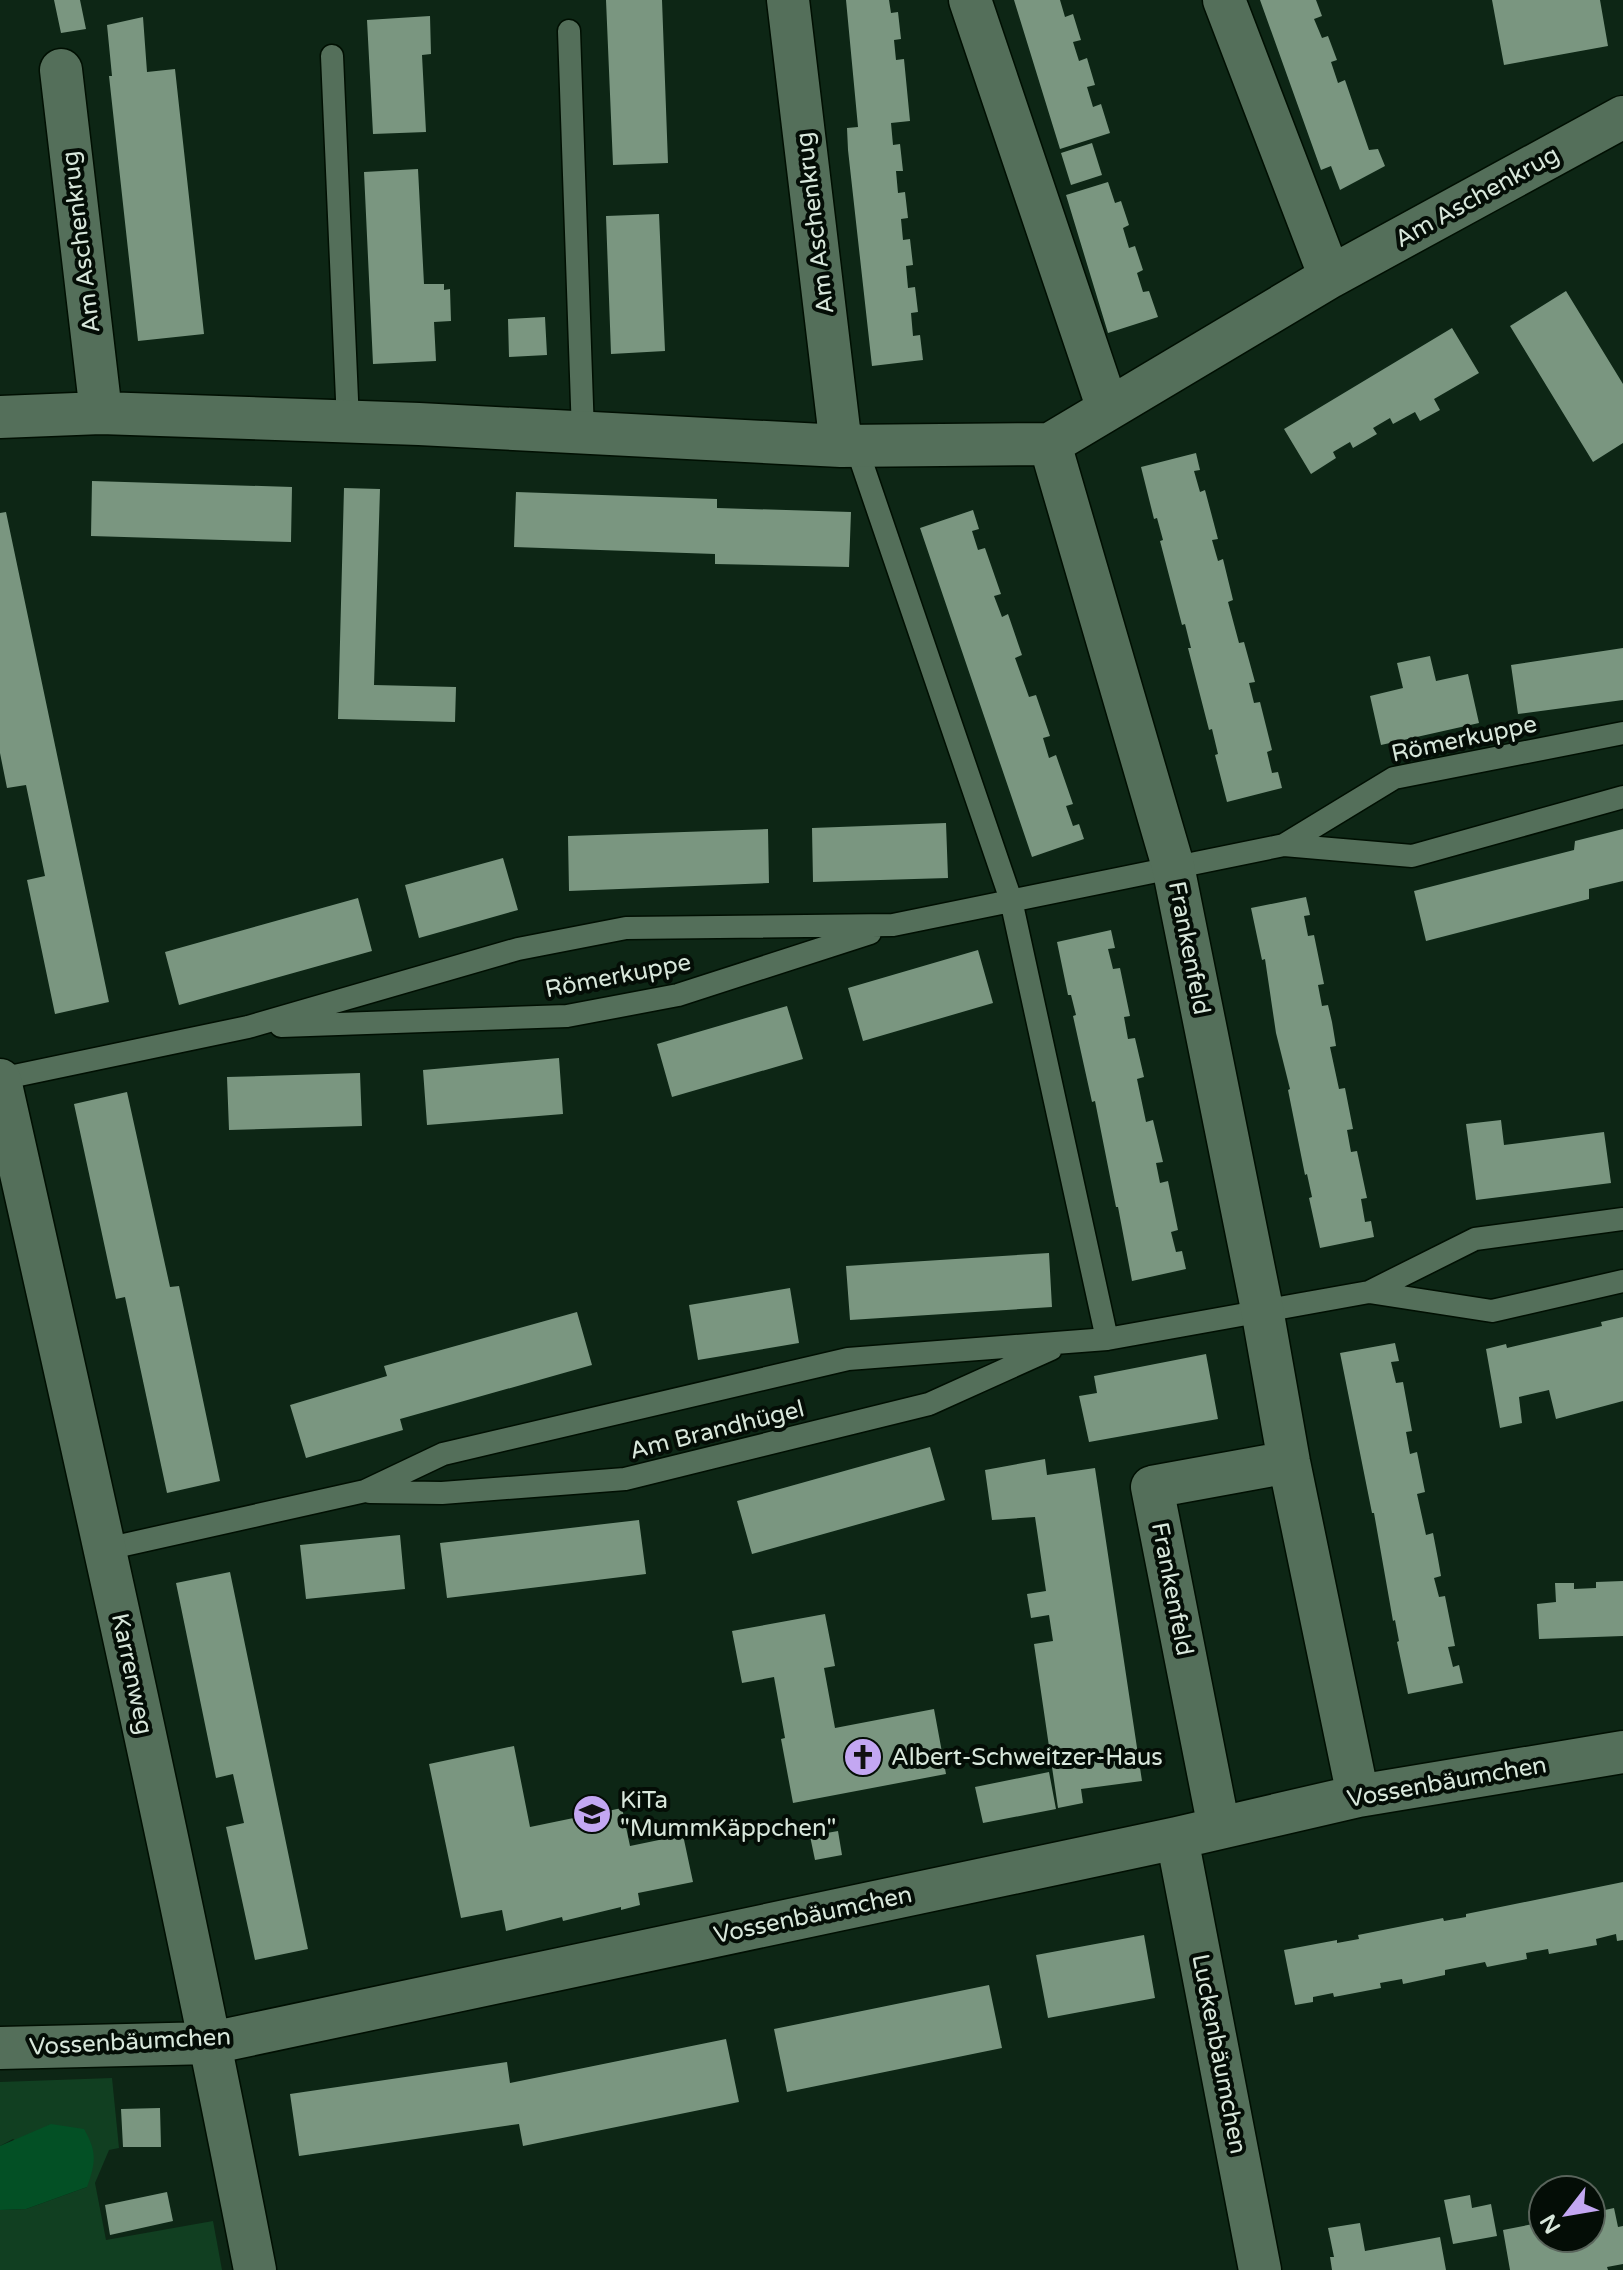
<svg xmlns="http://www.w3.org/2000/svg" width="1623" height="2270" font-family="'Varela Round',sans-serif">
	<style>
		.green { fill: #113f21 }
		.water { fill: #035025 }
		.building { fill: #7a9680 }
		.lines { fill: none; stroke-linecap: round; stroke-linejoin: round }
		.service-casing { stroke: #000f02; stroke-width: 25 }
		.minor-casing { stroke: #000f02; stroke-width: 45 }
		.service { stroke: #546f5a; stroke-width: 22 }
		.minor { stroke: #546f5a; stroke-width: 42 }
		.labels { text-anchor: middle; dominant-baseline: central; stroke-width: 8; stroke-linejoin: round; paint-order: stroke }
		.street-label { font-size: 24px; fill: #d8e7db; stroke: #040d06 }
		.poi-label { font-size: 24px; fill: #d8e7db; stroke: #040d06; text-anchor: start }
	</style>
	<rect width="100%" height="100%" fill="#0d2615"/>
	<!-- green -->
	<path class="green" d="M112 2078 119 2148 109 2150 95 2183 106 2240 213 2221 222 2270H0V2210L26 2209 87 2187 13 2139 0 2146V2082Z"/>
	<!-- water -->
	<path class="water" d="M51 2124 84 2129C97 2152 96 2162 87 2187L26 2209 0 2210V2146Z"/>
	<!-- building -->
	<path class="building" d="M54 0H80L86 29 61 33Z
		M606 0H662L668 163 613 165Z
		M846 0H889L891 13 898 12 901 39 894 40 896 60 904 59 910 121 891 123 893 145 900 144 903 171H896L898 193 905 192 908 218 901 219 903 240 910 239 913 265 906 266 908 288 915 287 918 312 911 313 913 336 920 335 923 360 872 366 848 150 847 128 858 127Z
		M1014 0H1060L1065 17 1073 14 1081 40 1073 42 1079 61 1087 58 1095 85 1087 87 1093 107 1101 104 1110 133 1060 149Z
		M1260 0H1316L1322 16 1314 19 1322 38 1328 36 1337 60 1331 62 1338 83 1345 80 1369 150 1378 149 1385 166 1340 190 1331 166 1321 170Z
		M1492 0H1600L1608 46 1504 65Z
		M430 16 431 54 422 55 426 132 373 134 367 20Z
		M143 17 147 72 175 69 204 334 138 341 109 76H112L107 25Z
		M1092 143 1102 175 1071 185 1061 153Z
		M418 169 424 284H444V290L450 289 451 321 434 322 436 361 373 364 364 172Z
		M1108 182 1115 203 1121 201 1129 225 1123 228 1129 248 1135 246 1143 270 1137 273 1143 292 1149 291 1158 317 1108 333 1066 195Z
		M659 214 665 351 611 354 606 216Z
		M1566 291 1623 384V443L1593 462 1510 326Z
		M545 317 547 355 509 357 508 319Z
		M1452 328 1479 373 1434 399 1440 410 1420 421 1415 412 1393 424 1390 418 1373 428 1377 434 1353 448 1350 442 1333 452 1336 458 1311 474 1284 429Z
		M1196 453 1200 470 1194 471 1200 492 1205 490 1218 539 1212 540 1218 561 1223 559 1233 600 1228 602 1239 643 1244 642 1255 682 1249 683 1254 703 1260 702 1272 750 1267 752 1272 773 1278 772 1282 788 1227 802 1215 755 1218 754 1212 729 1209 730 1188 648H1191L1185 624 1182 625 1160 541 1163 540 1157 518 1154 519 1141 467Z
		M92 481 292 487 291 542 91 536Z
		M344 488 380 489 374 685 456 687 455 722 338 719Z
		M516 492 717 499V508L851 512 849 567 715 564V554L514 547Z
		M973 510 979 529 972 531 978 550 985 548 1001 594 994 596 1002 617 1008 614 1022 655 1015 658 1029 697 1036 695 1050 736 1043 738 1049 758 1056 755 1073 804 1066 806 1073 826 1079 824 1084 839 1032 857 920 528Z
		M6 512 109 1002 55 1014 27 880 45 876 26 785 7 788 0 753V513Z
		M1623 648V700L1518 714 1511 665Z
		M1430 656 1436 681 1468 674 1479 723 1381 745 1370 696 1403 688 1397 663Z
		M946 823 948 878 813 882 812 828Z
		M768 829 769 883 569 891 568 836Z
		M1623 829V881L1589 889V899L1426 941 1414 891 1574 850 1575 841Z
		M503 858 518 910 419 938 405 885Z
		M1306 897 1310 915 1304 916 1308 936 1314 935 1324 984 1318 985 1322 1006 1328 1005 1332 1022 1336 1046 1330 1047 1339 1089 1345 1088 1353 1129 1347 1130 1351 1152 1357 1151 1367 1198 1361 1199 1365 1222 1371 1221 1374 1237 1320 1248 1309 1198 1312 1197 1307 1174 1305 1175 1288 1090 1290 1089 1276 1033 1265 959 1262 960 1251 908Z
		M358 898 372 951 179 1005 165 952Z
		M1111 930 1115 948 1108 949 1113 969 1120 968 1130 1016 1124 1017 1128 1039 1135 1038 1144 1077 1137 1079 1146 1122 1153 1120 1163 1162 1156 1163 1160 1183 1168 1181 1178 1230 1171 1232 1176 1252 1182 1251 1186 1269 1132 1281 1118 1207H1116L1095 1101 1092 1102 1073 1016 1076 1015 1071 995H1068L1057 942Z
		M978 950 993 1003 863 1041 848 988Z
		M787 1006 803 1059 672 1097 657 1044Z
		M559 1058 563 1114 427 1125 423 1070Z
		M360 1073 362 1126 229 1130 227 1077Z
		M127 1092 170 1287 179 1286 220 1481 167 1493 125 1297 116 1299 74 1104Z
		M1501 1120 1504 1145 1604 1132 1611 1183 1476 1200 1466 1124Z
		M1049 1253 1052 1307 850 1320 846 1266Z
		M790 1288 799 1343 698 1360 689 1305Z
		M577 1312 592 1365 400 1419 403 1430 306 1458 290 1405 387 1376 384 1366Z
		M1623 1317V1401L1556 1419 1549 1390 1519 1397 1522 1423 1500 1428 1486 1349 1506 1344 1507 1348 1537 1341 1602 1326 1601 1322Z
		M1395 1343 1399 1361 1391 1362 1396 1383 1403 1382 1412 1431 1406 1432 1410 1454 1417 1452 1425 1492 1417 1494 1426 1535 1433 1533 1438 1559 1441 1576 1434 1578 1439 1597 1445 1596 1455 1646 1448 1647 1453 1667 1459 1665 1463 1683 1408 1694 1397 1642 1399 1641 1395 1620 1393 1621 1374 1513H1372L1340 1353Z
		M1206 1354 1218 1419 1089 1442 1079 1396 1097 1393 1094 1376Z
		M930 1447 945 1500 752 1554 737 1501Z
		M1045 1459 1047 1475 1095 1468 1142 1781 1081 1789 1083 1803 1058 1808 1034 1644 1053 1641 1049 1615 1031 1618 1027 1594 1046 1591 1035 1517 992 1520 985 1470Z
		M639 1520 646 1574 447 1598 440 1543Z
		M400 1535 405 1589 306 1599 300 1545Z
		M230 1572 308 1949 255 1960 226 1827 244 1823 233 1774 216 1778 176 1583Z
		M1623 1581V1636L1539 1639 1537 1604 1556 1602 1555 1583H1574V1589L1596 1588V1582Z
		M825 1614 835 1666 824 1668 835 1728 934 1709 946 1774 793 1803 781 1739 785 1738 774 1677 742 1683 732 1631Z
		M514 1746 530 1827 622 1808 630 1846 683 1835 693 1882 638 1893 640 1905 621 1910V1907L563 1921 562 1917 506 1931 502 1910 461 1918 429 1764Z
		M1049 1772 1056 1809 983 1823 975 1787Z
		M838 1831 842 1855 815 1860 810 1836Z
		M1623 1882V1940L1617 1941 1616 1934 1596 1939 1597 1945 1549 1954 1548 1949 1526 1953 1527 1959 1487 1967 1485 1962 1445 1970V1975L1403 1984 1402 1979 1380 1983 1381 1988 1334 1997 1333 1993 1313 1997V2002L1295 2005 1284 1950 1337 1940V1943L1359 1939 1358 1935 1443 1918 1444 1921 1466 1917V1914Z
		M1144 1935 1155 1998 1048 2018 1036 1955Z
		M989 1985 1002 2048 787 2092 774 2029Z
		M726 2039 739 2102 523 2146 519 2124 299 2156 290 2094 507 2062 510 2083Z
		M160 2108 161 2147H123L121 2109Z
		M167 2192 173 2221 110 2235 105 2205Z
		M1470 2195 1472 2208 1491 2204 1497 2236 1453 2244 1444 2200Z
		M1614 2208 1618 2227 1623 2226V2264L1607 2267 1608 2270H1510L1503 2230 1543 2222V2238H1591V2213Z
		M1360 2223 1365 2251 1440 2237 1446 2270H1332L1330 2257H1334L1328 2228Z"/>
	<g class="lines">
		<defs>
			<path id="service" d="M569 31 583 433
				M332 56 348 422
				M856 446 1011 900 1107 1339
				M1284 845 1412 856 1623 797
				M281 1026 567 1016 678 995 870 933
				M0 1079 248 1027 518 949 626 928 893 925 1284 845 1394 778 1623 733
				M1369 1292 1492 1311 1623 1281
				M370 1492 442 1493 625 1479 929 1404 1051 1349
				M106 1549 365 1491 443 1454 848 1359 1107 1339 1369 1292 1475 1239 1623 1219"/>
			<path id="minor" d="M788 0 841 446
				M970 0 1108 409
				M1224 0 1330 277
				M61 70 101 413
				M0 417 101 413 419 424 841 446 1050 444 1330 277 1623 117
				M1050 444 1173 866 1262 1309 1289 1462 1358 1796
				M0 1080C89 1476 178 1872 255 2270
				M1219 1828 1152 1487 1289 1462
				M1177 1838 1260 2270
				M0 2048 211 2043 1177 1838 1358 1796 1623 1752"/>
		</defs>
		<!-- service casing -->
		<use href="#service" class="service-casing"/>
		<!-- minor casing -->
		<use href="#minor" class="minor-casing"/>
		<!-- service -->
		<use href="#service" class="service"/>
		<!-- minor -->
		<use href="#minor" class="minor"/>
	</g>
	<!-- icons -->
	<defs>
		<symbol id="church-disc" viewBox="-11 -11 22 22"><circle r="9.5" fill="#c3a7f2" stroke="#040d06"/><path d="M-1.2-6h2.4v3.5h3.3v2.4h-3.3V6h-2.4V-.1h-3.3v-2.4h3.3Z" fill="#111"/></symbol>
		<symbol id="school-disc" viewBox="-11 -11 22 22"><circle r="9.5" fill="#c3a7f2" stroke="#040d06"/><path d="M0-5L7-2L0 1L-7-2ZM-4 1L0 2.5L4 1V4Q0 6-4 4Z" fill="#111"/></symbol>
	</defs>
	<g fill-rule="evenodd">
		<use href="#church-disc" x="841" y="1735" width="44" height="44"/>
		<use href="#school-disc" x="570" y="1792" width="44" height="44"/>
	</g>
	<g class="labels">
		<!-- street labels -->
		<g class="street-label">
			<text transform="translate(1477 197) rotate(-29)">Am Aschenkrug</text>
			<text transform="translate(815 223) rotate(-97)">Am Aschenkrug</text>
			<text transform="translate(81 242) rotate(-97)">Am Aschenkrug</text>
			<text transform="translate(1464 739) rotate(-12)">Römerkuppe</text>
			<text transform="translate(1189 948) rotate(79)">Frankenfeld</text>
			<text transform="translate(618 976) rotate(-11)">Römerkuppe</text>
			<text transform="translate(717 1430) rotate(-14)">Am Brandhügel</text>
			<text transform="translate(1172 1589) rotate(79)">Frankenfeld</text>
			<text transform="translate(132 1674) rotate(78)">Karrenweg</text>
			<text transform="translate(1447 1782) rotate(-10)">Vossenbäumchen</text>
			<text transform="translate(813 1915) rotate(-12)">Vossenbäumchen</text>
			<text transform="translate(130 2042) rotate(-3)">Vossenbäumchen</text>
			<text transform="translate(1219 2054) rotate(79)">Luckenbäumchen</text>
		</g>
		<!-- poi labels -->
		<g class="poi-label">
			<text x="891" y="1757">Albert-Schweitzer-Haus</text>
			<text x="620" y="1800">KiTa<tspan x="620" dy="28">"MummKäppchen"</tspan></text>
		</g>
	</g>
	<!-- north arrow -->
	<g transform="translate(1567 2214) rotate(239)"><circle r="38" fill="#040d06" stroke="#59645b" stroke-width="2"/>
	<path d="M0-6L14 30L0 20L-14 30Z" fill="#c3a7f2"/>
	<text y="-12" font-size="22" font-weight="bold" text-anchor="middle" fill="#d8e7db">N</text>
	</g>
</svg>
